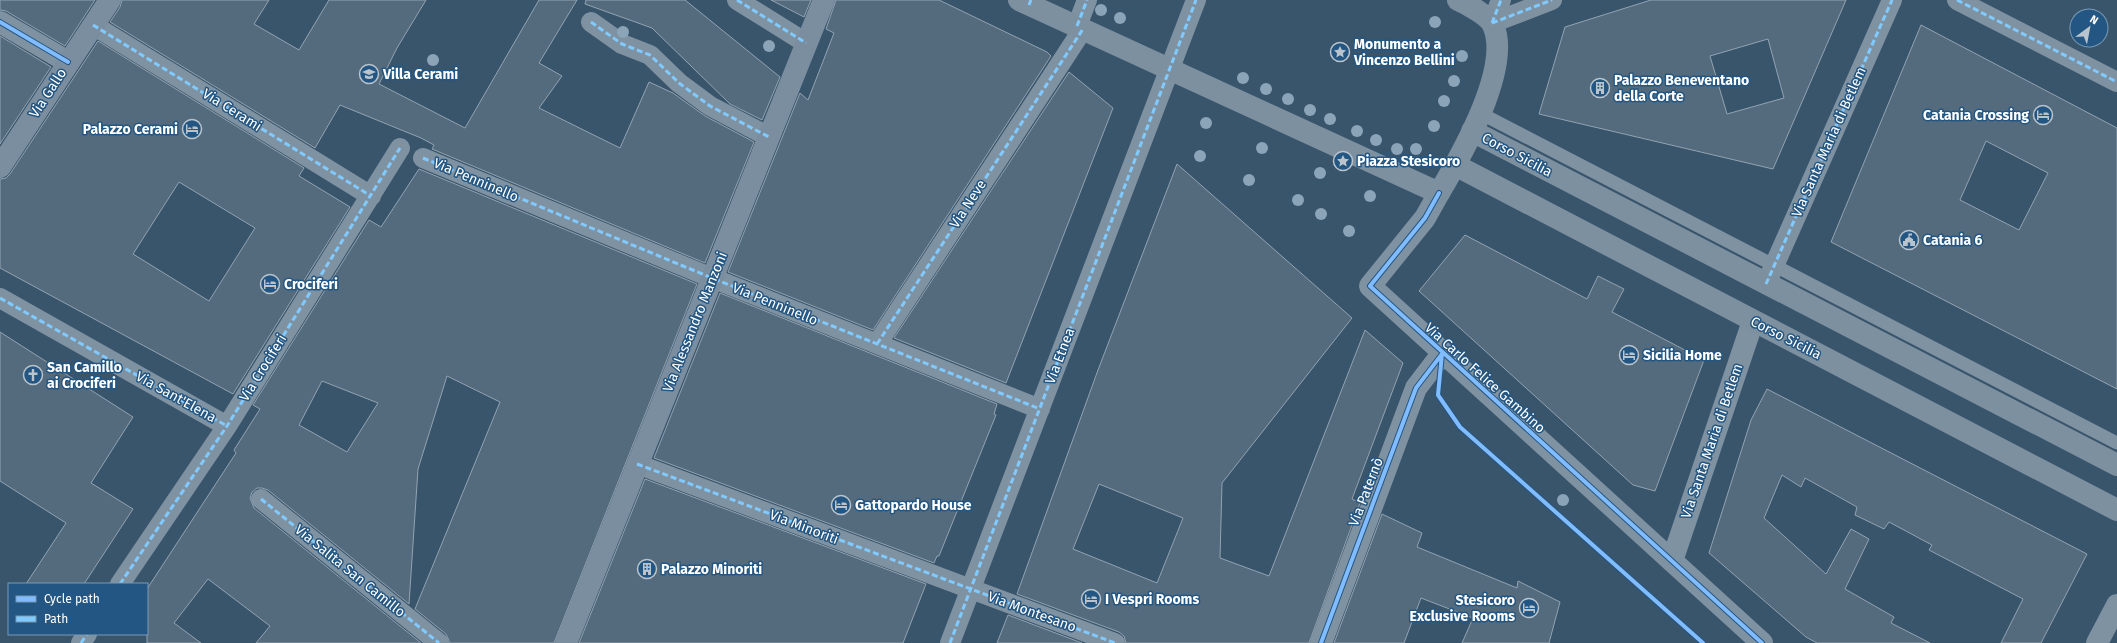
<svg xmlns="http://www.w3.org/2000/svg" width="2117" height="643" font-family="'Fira Sans',sans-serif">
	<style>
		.building { fill: #546b7e; stroke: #92a3b1; fill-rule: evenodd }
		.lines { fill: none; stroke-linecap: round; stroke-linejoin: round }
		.service { stroke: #7f92a2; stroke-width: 13 }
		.pedestrian { stroke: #7f92a2; stroke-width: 20 }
		.minor { stroke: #7f92a2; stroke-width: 22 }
		.secondary { stroke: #7a8e9f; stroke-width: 22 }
		.primary { stroke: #7d90a0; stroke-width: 22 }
		.quiet { stroke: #80caff; stroke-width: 3; stroke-dasharray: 6 3; stroke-linecap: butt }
		.cycleway-casing { stroke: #235682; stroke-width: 6 }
		.cycleway { stroke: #80bcff; stroke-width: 4 }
		.tree { fill: #8ba4b8 }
		.labels { text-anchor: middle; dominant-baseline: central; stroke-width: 3; stroke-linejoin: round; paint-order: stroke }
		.poi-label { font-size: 14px; font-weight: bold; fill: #fff; stroke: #235682; text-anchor: start }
		.street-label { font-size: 14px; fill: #fff; stroke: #235682 }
	</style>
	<rect width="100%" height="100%" fill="#39556c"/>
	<!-- building -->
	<path class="building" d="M0 0H95L65 46 6 11 0 10Z
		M122 0H269L254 24 299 50 329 0H426L397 48 379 84 465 128 539 0H577L539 63 562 76 539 108 620 148 649 82 673 93 705 116 754 142 705 263 432 149 434 145 421 138 340 105 315 148 110 22 120 7Z
		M586 0H685L780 77 762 120 730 104 652 28 585 4Z
		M771 0H811L804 17Z
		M836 0H939L1047 52 1051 56 873 330 728 272 800 93 808 100 834 33 826 29Z
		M1651 0H1846L1773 169 1539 114 1565 27ZM1768 39 1784 98 1727 114 1710 56Z
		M1921 25 2117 128V389L1831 242ZM1986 141 2048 173 2019 230 1960 200Z
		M0 36 51 67 0 144Z
		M98 41 304 168 299 176 350 207 233 394 0 268V179L6 178 10 174ZM179 182 255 228 209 301 133 254Z
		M1069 72 1113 108 1006 383 894 338Z
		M1177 164 1352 318 1222 483 1220 558 1269 576 1365 330 1403 363 1352 499 1360 503 1309 643H1126L1124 636 1119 632 1017 594 1098 370ZM1099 484 1183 518 1157 583 1073 549Z
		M419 169 697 284 554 643H450L446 634 415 609 500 402 447 376 418 469 409 604 268 490 262 488H257L252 492 250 498 254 508 421 643H256L270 626 208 579 174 623 201 643H147V589L236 453 234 450 260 409 253 405 369 220 381 227ZM322 381 378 403 347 452 299 425Z
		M1465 235 1587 299 1598 276 1624 289 1612 312 1704 360 1655 491 1633 485 1419 291Z
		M720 293 997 404 994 414 996 415 939 556H937L934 563 654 458Z
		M0 332 133 417 91 483 133 509 84 584H26L66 523 0 481Z
		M1767 389 2087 554 2041 643H2001L2023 599 1929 550 1932 545 1889 522 1884 529 1855 515 1857 507 1805 478 1801 487 1782 475 1764 518 1826 574 1851 529 1869 539 1845 589 1894 617 1891 623 1930 643H1817L1806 637 1709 553 1751 420Z
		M645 479 926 584 903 643H579Z
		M1382 514 1422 533 1417 547 1517 588 1518 581 1560 602 1549 643H1462L1473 618 1421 598 1404 643H1334Z
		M1008 615 1082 643H997Z"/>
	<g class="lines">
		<!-- service -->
		<path class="service" d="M1480 113 2117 443"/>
		<!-- pedestrian -->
		<path class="pedestrian" d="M737 0 806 43
			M1957 0 2117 82
			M591 22 622 44 650 55 679 83 710 106 769 137
			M1492 23 1552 0
			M1492 23 1501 0
			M93 25 371 196
			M1077 26 1087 0
			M423 158 712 278 1040 409
			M1766 284 1892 0
			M0 298 227 426
			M877 344 1083 29
			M637 464 1115 643
			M261 499 439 643
			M120 584 227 426 400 148
			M81 643 87 634
			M950 643 1196 0"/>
		<!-- minor -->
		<path class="minor" d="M0 22 68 62
			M1439 193 1425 218 1370 286 1762 643
			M1672 561 1753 321
			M1321 643 1416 388 1442 354
			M2097 643 2117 605"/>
		<!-- secondary -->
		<path class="secondary" d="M0 167 110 0
			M566 643 824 0"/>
		<!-- primary -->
		<path class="primary" d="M1019 0 1439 193C1461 156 1512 67 1493 25 1489 16 1467 4 1458 0
			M1472 131 2117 465
			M1455 165 2117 510"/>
		<!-- quiet -->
		<path class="quiet" d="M737 0 806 43
			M1957 0 2117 82
			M1029 5 1031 0
			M591 22 622 44 650 55 679 83 710 106 769 137
			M1492 23 1552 0
			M1492 23 1501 0
			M93 25 371 196
			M1077 26 1087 0
			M423 158 712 278 1040 409
			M1766 284 1892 0
			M0 298 227 426
			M877 344 1083 29
			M637 464 1115 643
			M261 499 439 643
			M120 584 227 426 400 148
			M81 643 87 634
			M950 643 1196 0"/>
		<defs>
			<path id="cycleway" d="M0 22 68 62
				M1439 193 1425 218 1370 286 1762 643
				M1442 354 1438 395 1460 427 1703 643
				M1321 643 1416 388 1442 354"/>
		</defs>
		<!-- cycleway casing -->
		<use href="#cycleway" class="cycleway-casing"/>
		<!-- cycleway -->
		<use href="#cycleway" class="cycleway"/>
	</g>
	<!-- trees -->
	<g class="tree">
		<circle cx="1101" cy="10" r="6"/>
		<circle cx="1120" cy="18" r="6"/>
		<circle cx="1435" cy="22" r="6"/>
		<circle cx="623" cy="32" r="6"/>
		<circle cx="769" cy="46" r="6"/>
		<circle cx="1462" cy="56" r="6"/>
		<circle cx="433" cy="60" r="6"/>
		<circle cx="1243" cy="78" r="6"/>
		<circle cx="1454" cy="81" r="6"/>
		<circle cx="1266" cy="89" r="6"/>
		<circle cx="1288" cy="99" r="6"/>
		<circle cx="1444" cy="101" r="6"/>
		<circle cx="1310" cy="110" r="6"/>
		<circle cx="1330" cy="119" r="6"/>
		<circle cx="1206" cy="123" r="6"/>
		<circle cx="1434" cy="126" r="6"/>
		<circle cx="1357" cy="131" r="6"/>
		<circle cx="1376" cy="140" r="6"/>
		<circle cx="1262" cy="148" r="6"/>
		<circle cx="1397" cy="149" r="6"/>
		<circle cx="1416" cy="149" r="6"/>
		<circle cx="1200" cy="156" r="6"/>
		<circle cx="1320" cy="173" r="6"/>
		<circle cx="1249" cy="180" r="6"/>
		<circle cx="1370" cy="196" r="6"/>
		<circle cx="1298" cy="200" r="6"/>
		<circle cx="1321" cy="214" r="6"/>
		<circle cx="1349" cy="231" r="6"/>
		<circle cx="1563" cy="500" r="6"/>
	</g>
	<!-- icons -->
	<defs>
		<symbol id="sight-ring" viewBox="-11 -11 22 22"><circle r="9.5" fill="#235682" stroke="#bac4cc" stroke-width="1.5"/><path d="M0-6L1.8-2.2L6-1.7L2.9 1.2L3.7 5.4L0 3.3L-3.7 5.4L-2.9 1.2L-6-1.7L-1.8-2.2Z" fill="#bac4cc"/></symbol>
		<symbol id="university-ring" viewBox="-11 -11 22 22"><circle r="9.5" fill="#235682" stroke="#bac4cc" stroke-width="1.5"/><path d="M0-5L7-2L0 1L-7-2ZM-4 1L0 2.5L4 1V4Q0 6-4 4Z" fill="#bac4cc"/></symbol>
		<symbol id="building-ring" viewBox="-11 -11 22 22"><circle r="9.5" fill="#235682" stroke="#bac4cc" stroke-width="1.5"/><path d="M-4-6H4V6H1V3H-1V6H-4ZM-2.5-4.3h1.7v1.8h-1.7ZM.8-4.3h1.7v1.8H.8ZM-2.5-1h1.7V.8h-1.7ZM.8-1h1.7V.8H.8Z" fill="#bac4cc"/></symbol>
		<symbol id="hotel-ring" viewBox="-11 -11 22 22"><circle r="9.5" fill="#235682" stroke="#bac4cc" stroke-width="1.5"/><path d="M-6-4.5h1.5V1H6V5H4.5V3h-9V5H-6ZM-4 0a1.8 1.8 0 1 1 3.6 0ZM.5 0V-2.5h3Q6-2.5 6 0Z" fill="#bac4cc"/></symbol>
		<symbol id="civic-ring" viewBox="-11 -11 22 22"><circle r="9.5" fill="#235682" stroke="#bac4cc" stroke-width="1.5"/><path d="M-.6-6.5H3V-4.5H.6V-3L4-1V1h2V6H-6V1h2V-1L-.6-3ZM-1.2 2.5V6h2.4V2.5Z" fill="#bac4cc"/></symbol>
		<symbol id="church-ring" viewBox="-11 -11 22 22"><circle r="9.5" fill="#235682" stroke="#bac4cc" stroke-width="1.5"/><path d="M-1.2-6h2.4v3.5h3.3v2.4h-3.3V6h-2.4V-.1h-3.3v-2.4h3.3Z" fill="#bac4cc"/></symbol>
	</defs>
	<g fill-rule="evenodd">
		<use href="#sight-ring" x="1329" y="41" width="22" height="22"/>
		<use href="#university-ring" x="358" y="63" width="22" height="22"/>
		<use href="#building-ring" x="1589" y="77" width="22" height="22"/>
		<use href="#hotel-ring" x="2032" y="104" width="22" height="22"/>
		<use href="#hotel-ring" x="181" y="118" width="22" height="22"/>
		<use href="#sight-ring" x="1332" y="150" width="22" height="22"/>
		<use href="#civic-ring" x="1898" y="229" width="22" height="22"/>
		<use href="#hotel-ring" x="259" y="273" width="22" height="22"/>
		<use href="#hotel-ring" x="1618" y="344" width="22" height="22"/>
		<use href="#church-ring" x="22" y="364" width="22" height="22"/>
		<use href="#hotel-ring" x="830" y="494" width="22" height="22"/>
		<use href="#building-ring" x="636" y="558" width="22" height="22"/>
		<use href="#hotel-ring" x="1080" y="588" width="22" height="22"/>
		<use href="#hotel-ring" x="1518" y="597" width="22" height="22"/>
	</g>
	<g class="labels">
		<!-- poi labels -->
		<g class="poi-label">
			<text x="1354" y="44">Monumento a<tspan x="1354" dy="16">Vincenzo Bellini</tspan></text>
			<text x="383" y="74">Villa Cerami</text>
			<text x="1614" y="80">Palazzo Beneventano<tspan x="1614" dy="16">della Corte</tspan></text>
			<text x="2029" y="115" text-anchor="end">Catania Crossing</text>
			<text x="178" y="129" text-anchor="end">Palazzo Cerami</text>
			<text x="1357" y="161">Piazza Stesicoro</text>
			<text x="1923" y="240">Catania 6</text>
			<text x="284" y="284">Crociferi</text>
			<text x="1643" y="355">Sicilia Home</text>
			<text x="47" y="367">San Camillo<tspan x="47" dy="16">ai Crociferi</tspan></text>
			<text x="855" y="505">Gattopardo House</text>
			<text x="661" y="569">Palazzo Minoriti</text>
			<text x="1105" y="599">I Vespri Rooms</text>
			<text x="1515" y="600" text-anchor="end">Stesicoro<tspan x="1515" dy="16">Exclusive Rooms</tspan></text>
		</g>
		<!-- street labels -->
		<g class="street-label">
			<text transform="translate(48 93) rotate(-57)">Via Gallo</text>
			<text transform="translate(232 110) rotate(32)">Via Cerami</text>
			<text transform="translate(1829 142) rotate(-66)">Via Santa Maria di Betlem</text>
			<text transform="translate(1517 155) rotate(28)">Corso Sicilia</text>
			<text transform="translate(476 180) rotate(23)">Via Penninello</text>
			<text transform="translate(968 204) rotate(-57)">Via Neve</text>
			<text transform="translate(775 304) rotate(22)">Via Penninello</text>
			<text transform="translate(695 322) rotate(-68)">Via Alessandro Manzoni</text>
			<text transform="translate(1786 338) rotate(27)">Corso Sicilia</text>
			<text transform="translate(1060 356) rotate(-69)">Via Etnea</text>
			<text transform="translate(263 368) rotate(-58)">Via Crociferi</text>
			<text transform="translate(1485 378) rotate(42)">Via Carlo Felice Gambino</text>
			<text transform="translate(176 397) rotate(29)">Via Sant'Elena</text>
			<text transform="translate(1712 441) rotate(-71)">Via Santa Maria di Betlem</text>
			<text transform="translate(1366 492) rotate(-69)">Via Paternò</text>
			<text transform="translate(804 527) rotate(21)">Via Minoriti</text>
			<text transform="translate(350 571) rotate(39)">Via Salita San Camillo</text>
			<text transform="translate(1032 612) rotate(20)">Via Montesano</text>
		</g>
	</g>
	<!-- legend -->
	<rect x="8" y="583" width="140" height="52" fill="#235682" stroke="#7b9ab4"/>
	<rect x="16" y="596" width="20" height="6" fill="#80bcff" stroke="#7b9ab4"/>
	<text x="44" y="603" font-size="12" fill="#ffffff">Cycle path</text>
	<rect x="16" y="616" width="20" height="6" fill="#80caff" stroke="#7b9ab4"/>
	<text x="44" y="623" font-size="12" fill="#ffffff">Path</text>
	<!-- north arrow -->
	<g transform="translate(2089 28) rotate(32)"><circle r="19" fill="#235682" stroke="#7b9ab4"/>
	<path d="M0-3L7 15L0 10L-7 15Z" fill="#bac4cc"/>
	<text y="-6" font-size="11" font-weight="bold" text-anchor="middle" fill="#ffffff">N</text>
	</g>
</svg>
